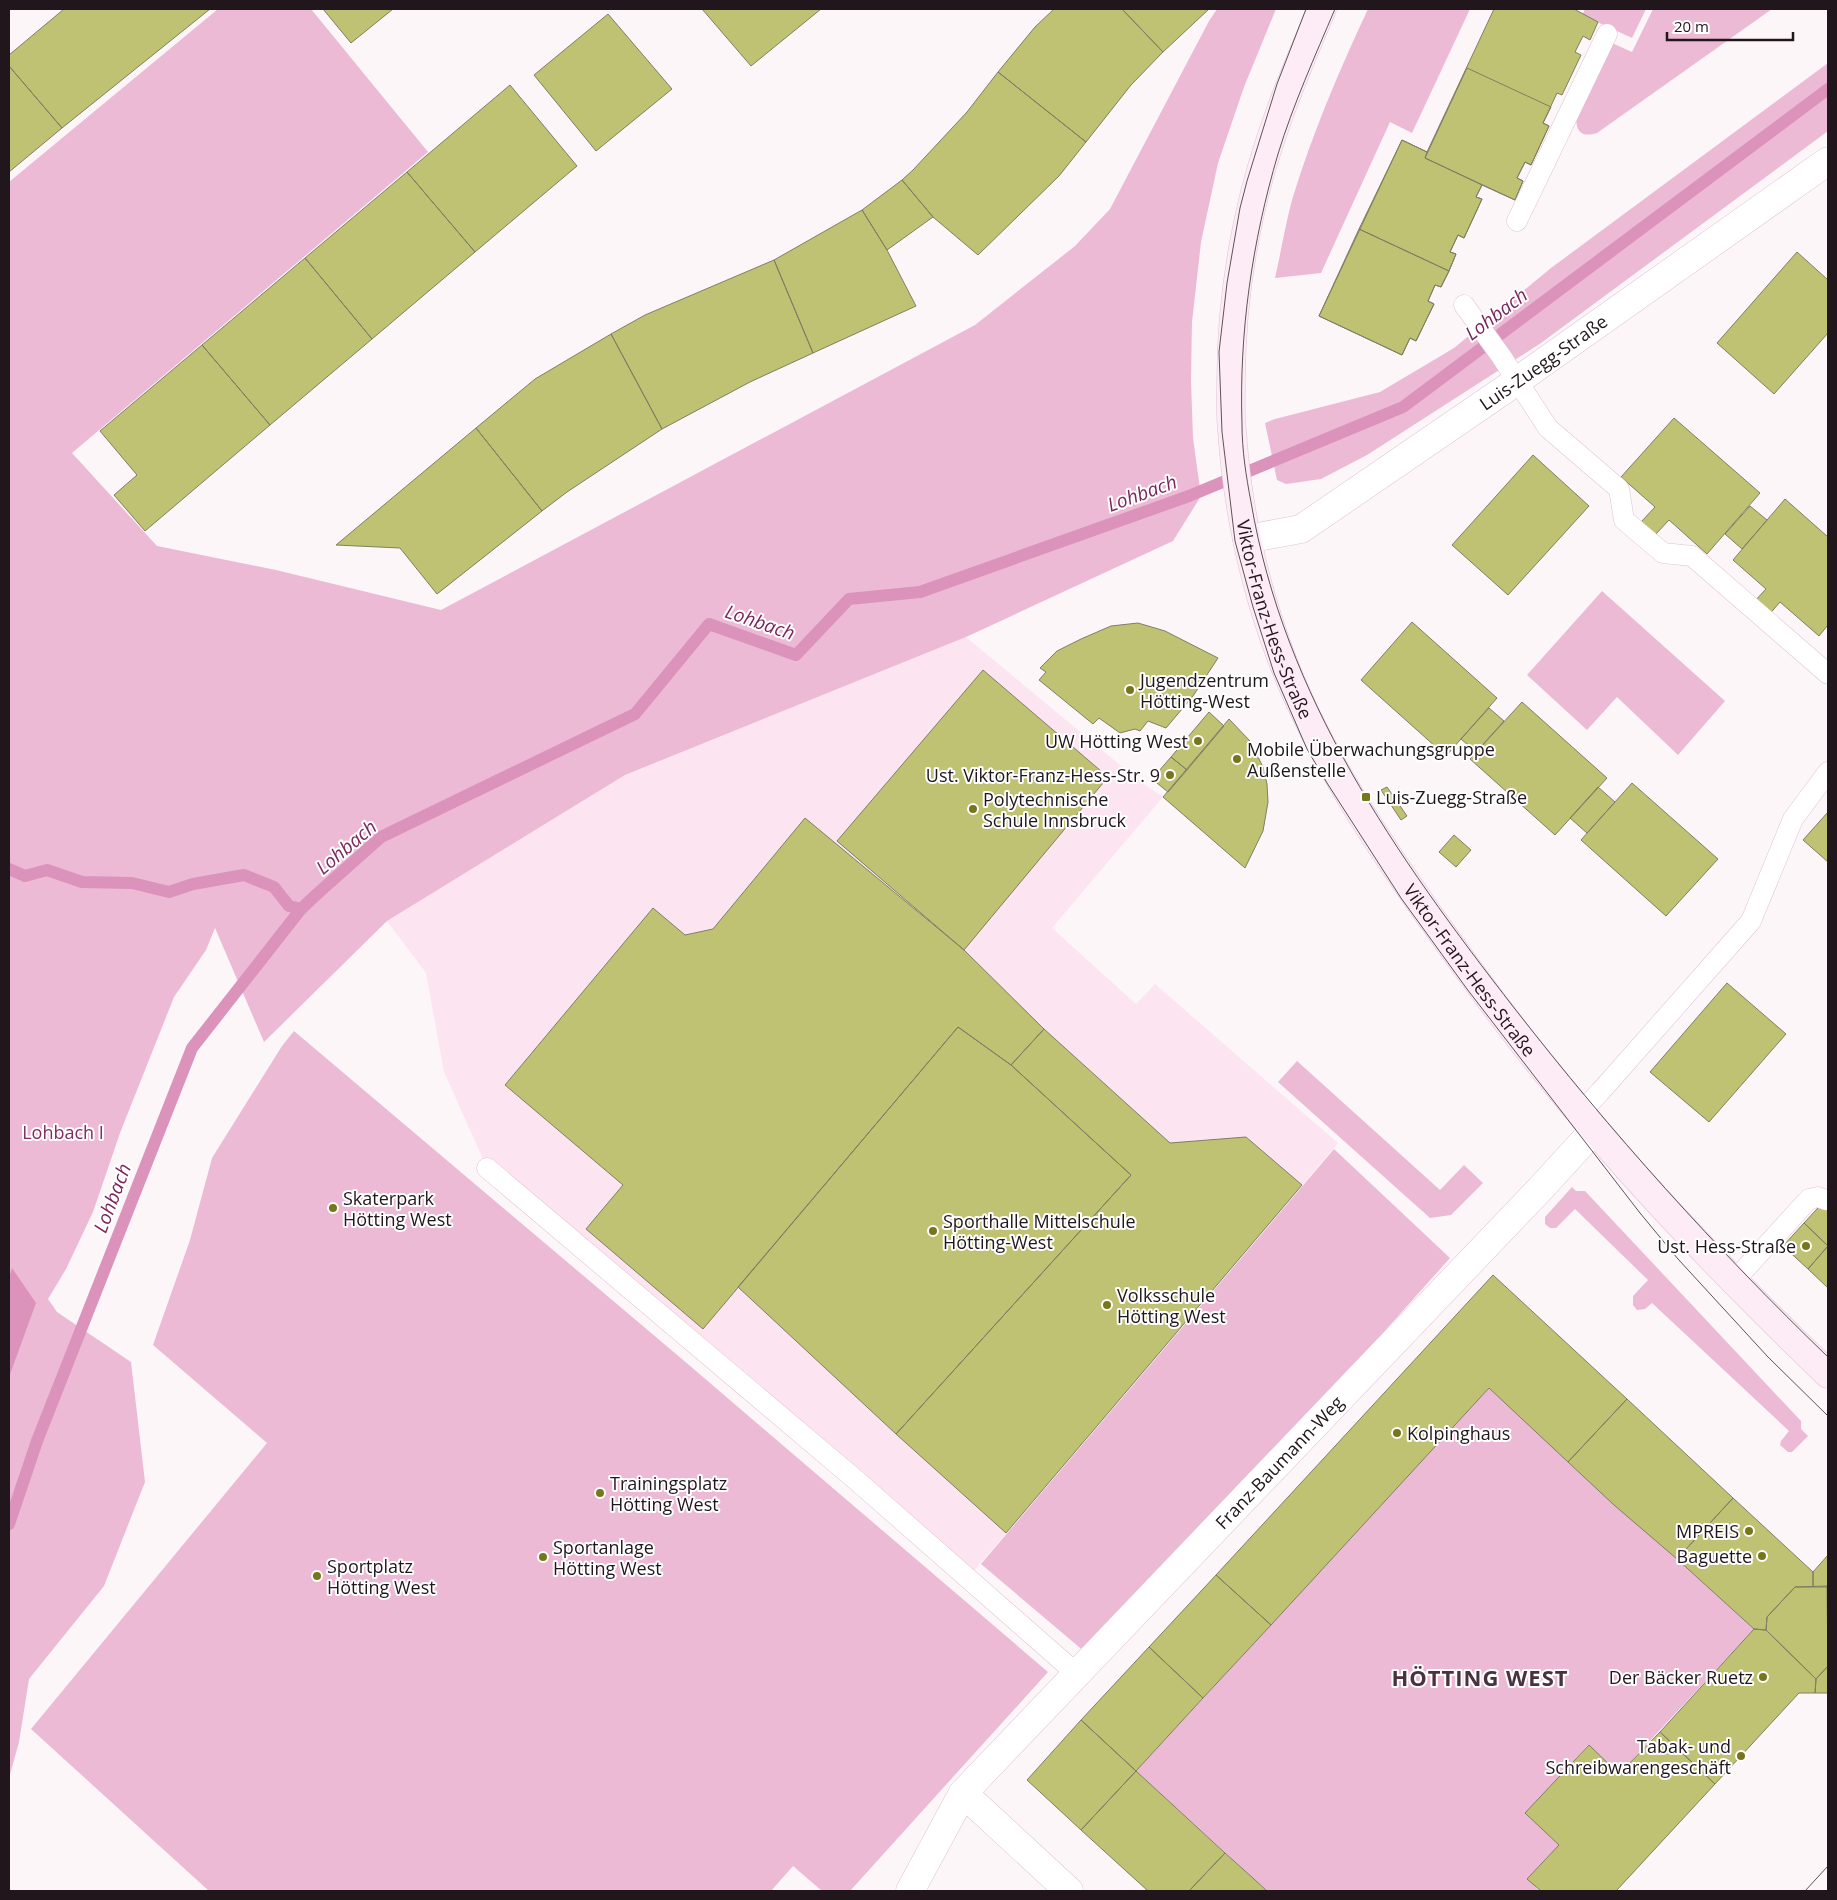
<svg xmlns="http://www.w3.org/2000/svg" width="1837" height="1900" font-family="'Open Sans',sans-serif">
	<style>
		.built { fill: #fce5f1 }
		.green { fill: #edbad5 }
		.water { fill: #db92bb }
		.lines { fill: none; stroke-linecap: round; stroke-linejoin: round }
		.stream { stroke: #db92bb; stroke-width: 12 }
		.building { fill: #c0c273; stroke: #7e7f64 }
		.lane-casing { stroke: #e1c2d2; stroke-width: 21 }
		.street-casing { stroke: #e1c2d2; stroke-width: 29 }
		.secondary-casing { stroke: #e1c2d2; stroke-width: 29 }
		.lane { stroke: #fff; stroke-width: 20 }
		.street { stroke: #fff; stroke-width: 28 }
		.secondary { stroke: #fdebf5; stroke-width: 28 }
		.tram { stroke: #5d5459; stroke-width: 1 }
		.poi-dot { fill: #76761d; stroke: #fff; stroke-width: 2 }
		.labels { text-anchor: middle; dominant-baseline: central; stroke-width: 4; stroke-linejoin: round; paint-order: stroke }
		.street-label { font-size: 18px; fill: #21161c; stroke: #fff }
		.poi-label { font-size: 18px; fill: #21161c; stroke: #fff; text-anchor: start }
		.park-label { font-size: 18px; fill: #812d62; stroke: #fff }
		.water-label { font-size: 19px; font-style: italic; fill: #7a265c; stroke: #fff }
		.district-label { font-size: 22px; font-weight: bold; letter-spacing: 1px; fill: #49313e; stroke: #fff }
	</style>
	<rect width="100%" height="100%" fill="#fcf6f9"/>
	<!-- built -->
	<path class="built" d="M966 637 1138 780 1163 797 1052 928 1136 1004 1155 984 1338 1143 968 1578 487 1168 444 1072 426 973 387 921 625 775Z"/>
	<!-- green -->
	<path class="green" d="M218 9H311L428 152 72 453 157 546 276 570 441 610 975 325 1075 246 1110 209 1209 21 1217 9H1276L1244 87 1218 163 1201 242 1192 322 1191 380 1193 438 1201 496 1173 541 966 637 625 775 387 921 264 1042 215 928 206 950 174 997 120 1133 93 1212 66 1269 48 1299 57 1312 131 1362 145 1482 104 1586 29 1679 19 1742 9 1778V182Z
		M1368 9H1470L1412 133 1390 122 1321 273 1275 278C1281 252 1285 226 1292 200 1312 134 1339 71 1368 9Z
		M1585 9H1646L1632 38 1582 15Z
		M1653 9H1772L1597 133C1583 137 1577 134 1576 119L1612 43 1632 52Z
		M1828 63V131L1541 343 1367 455 1321 479 1286 484 1277 480 1265 423 1275 419 1380 392 1454 348 1551 268Z
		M1602 591 1725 701 1678 755 1617 697 1587 730 1527 675Z
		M294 1031 689 1365 1048 1672 850 1891H822L793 1866 771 1891H209L31 1729 267 1443 153 1345 190 1240 212 1158 282 1046Z
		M1297 1061 1440 1190 1464 1165 1483 1183 1451 1215 1430 1218 1278 1082Z
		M1334 1149 1450 1258 1092 1658 981 1564Z
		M1572 1187 1576 1191H1585L1801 1421V1429L1808 1436 1792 1452H1788L1780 1445 1781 1441 1789 1431 1652 1303 1645 1309 1637 1310 1633 1305V1296L1648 1280 1575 1209 1556 1228H1550L1545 1224V1217Z
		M1489 1388 1754 1629 1619 1774 1588 1745 1526 1813 1559 1845 1528 1878 1539 1891H1267L1136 1771Z"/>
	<!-- water -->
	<path class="water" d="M12 1268 36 1303 9 1377V1278Z"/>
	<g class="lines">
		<!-- stream -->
		<path class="stream" d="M9 869 25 876 47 870 82 882 132 883 169 892 193 884 244 875 274 887 289 906 301 909
			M9 1524 37 1441 192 1048 301 909 317 894 381 837 635 714 709 624 796 655 849 599 920 592 1189 496 1403 407 1828 89"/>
	</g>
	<!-- building -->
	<path class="building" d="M64 9H210L62 128 9 66V55Z
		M323 9H393L351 43Z
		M702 9H821L751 66Z
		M1054 9H1122L1163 52 1131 85 1086 142 998 72 1035 27Z
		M1122 9H1209L1163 52Z
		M1494 9H1574L1598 22 1590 40 1583 36 1575 52 1581 55 1562 95 1557 93 1543 123 1549 126 1531 165 1525 162 1517 178 1523 181 1515 200 1482 185 1476 197 1482 199 1464 238 1458 235 1450 252 1456 254 1449 271 1441 287 1435 285 1428 301 1434 304 1416 341 1410 338 1402 355 1319 316 1402 140 1427 152Z
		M608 14 672 89 596 151 534 75Z
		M9 66 62 128 9 172Z
		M1467 68 1551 107 1543 123 1549 126 1531 165 1525 162 1517 178 1523 181 1515 200 1425 158Z
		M998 72 1086 142 1059 176 978 255 933 217 902 180 913 170 967 112Z
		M510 85 577 166 475 252 407 172Z
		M1402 140 1427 152 1425 158 1482 185 1476 197 1482 199 1464 238 1458 235 1450 252 1456 254 1449 271 1359 229Z
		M407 172 475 252 372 339 305 258Z
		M902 180 933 217 887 250 862 210Z
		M862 210 887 250 916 306 813 353 774 260Z
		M1359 229 1449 271 1441 287 1435 285 1428 301 1434 304 1416 341 1410 338 1402 355 1319 316Z
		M1797 252 1828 280V333L1774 394 1717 343Z
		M305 258 372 339 270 425 202 345Z
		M774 260 813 353 750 382 662 429 611 334 645 315Z
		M611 334 662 429 567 492 542 511 476 428 535 379Z
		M202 345 270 425 145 531 114 495 137 475 100 431Z
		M1674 418 1760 493 1707 554 1669 520 1655 535 1641 522 1655 507 1621 477Z
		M476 428 542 511 437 594 400 548 336 545Z
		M1533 455 1589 506 1508 595 1452 545Z
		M1785 499 1828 537V625L1819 636 1780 602 1767 617 1752 604 1766 589 1733 560Z
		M1750 506 1767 520 1742 549 1725 534Z
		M1412 622 1497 698 1446 756 1361 680Z
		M1138 623 1165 631 1218 658 1193 696 1166 728 1148 721 1140 731 1135 729 1120 733 1099 718 1093 724 1039 680 1046 672 1040 668 1057 651 1081 639 1111 626Z
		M983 670 1108 777 964 950 837 841Z
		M1522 702 1607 778 1555 835 1470 759Z
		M1489 708 1504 721 1476 752 1461 739Z
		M1209 712 1224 726 1187 770 1171 757Z
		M1229 719 1250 741 1263 767 1267 784 1268 802 1263 831 1245 868 1163 797Z
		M1171 757 1187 770 1168 792 1152 779Z
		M1632 783 1718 859 1666 916 1581 840Z
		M1387 787 1407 816 1401 820 1381 790Z
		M1598 787 1615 802 1587 833 1570 818Z
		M1828 812V862L1803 840Z
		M805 818 964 950 1044 1029 1011 1065 958 1027 703 1329 586 1229 623 1185 505 1085 653 908 685 935 713 929Z
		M1454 835 1471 850 1456 867 1439 852Z
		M1727 983 1786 1034 1709 1122 1650 1072Z
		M958 1027 1011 1065 1131 1175 896 1434 738 1287Z
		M1044 1029 1170 1143 1246 1137 1302 1185 1006 1533 896 1434 1131 1175 1011 1065Z
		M1828 1197V1246L1804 1223Z
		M1804 1223 1828 1246 1808 1269 1783 1246Z
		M1828 1246V1288L1808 1269Z
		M1493 1275 1627 1399 1568 1462 1489 1388 1271 1625 1216 1575Z
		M1627 1399 1733 1498 1677 1559 1614 1505 1568 1462Z
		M1733 1498 1813 1572V1587H1795L1767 1617 1766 1630 1754 1629 1677 1559Z
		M1828 1555V1587H1813V1572Z
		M1216 1575 1271 1625 1203 1698 1149 1647Z
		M1827 1586 1828 1666 1816 1679 1766 1630 1767 1617 1795 1587Z
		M1754 1629 1766 1630 1816 1679 1815 1693H1799L1715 1784 1660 1732Z
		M1149 1647 1203 1698 1136 1771 1081 1720Z
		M1828 1666V1693H1815L1816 1679Z
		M1081 1720 1136 1771 1081 1830 1027 1780Z
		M1660 1732 1715 1784 1616 1891H1541L1527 1879 1559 1845 1525 1813 1589 1745 1619 1774Z
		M1136 1771 1225 1853 1189 1891H1148L1081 1830Z
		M1225 1853 1254 1879 1267 1891H1189Z"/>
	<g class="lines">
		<defs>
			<path id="lane" d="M1517 221 1607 34
				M1464 305 1501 356 1548 428 1619 489 1624 520 1663 553 1692 556 1828 674
				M1580 1113 1600 1092 1751 921 1793 819 1828 772
				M487 1168 856 1480 1077 1674
				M1734 1281 1809 1199 1818 1197 1826 1200"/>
			<g id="street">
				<path id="s1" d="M1247 539 1301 529 1517 381 1828 161"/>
				<path d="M963 1793 1069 1891"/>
				<path id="s2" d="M910 1891 963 1793 1542 1187 1594 1130"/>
			</g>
			<g id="secondary">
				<path id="s3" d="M1322 9C1293 76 1264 146 1249 218 1237 272 1231 328 1231 383 1231 399 1230 415 1232 430 1237 506 1254 584 1280 654 1315 748 1371 833 1429 915 1478 984 1528 1052 1583 1116 1659 1207 1743 1292 1828 1374"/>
			</g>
		</defs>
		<!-- lane casing -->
		<use href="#lane" class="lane-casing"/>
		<!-- street casing -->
		<use href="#street" class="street-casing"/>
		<!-- secondary casing -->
		<use href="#secondary" class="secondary-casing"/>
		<!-- lane -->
		<use href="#lane" class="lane"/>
		<!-- street -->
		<use href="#street" class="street"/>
		<!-- secondary -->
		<use href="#secondary" class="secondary"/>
		<!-- tram -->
		<path class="tram" d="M1306 9 1277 84 1247 181 1240 208 1227 283 1219 352 1222 432 1235 541 1253 607 1274 673 1307 749 1327 783 1401 898 1467 989 1640 1213 1678 1259 1768 1357 1828 1416
			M1335 9C1315 56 1293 105 1278 154 1252 242 1239 333 1242 424 1242 450 1246 476 1251 502 1284 697 1396 856 1515 1009 1611 1132 1715 1248 1828 1357
			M1805 1891 1828 1866"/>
	</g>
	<!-- markers -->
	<g class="poi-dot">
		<circle cx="1130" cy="690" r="5"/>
		<circle cx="1198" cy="741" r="5"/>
		<circle cx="1237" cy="759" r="5"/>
		<circle cx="1170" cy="775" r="5"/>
		<rect x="1361" y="792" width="10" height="10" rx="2.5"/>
		<circle cx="973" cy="809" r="5"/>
		<circle cx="333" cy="1208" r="5"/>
		<circle cx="933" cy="1231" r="5"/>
		<circle cx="1806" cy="1246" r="5"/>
		<circle cx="1107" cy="1305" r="5"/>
		<circle cx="1397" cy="1433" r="5"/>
		<circle cx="600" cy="1493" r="5"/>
		<circle cx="1749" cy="1531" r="5"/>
		<circle cx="1762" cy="1556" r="5"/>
		<circle cx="543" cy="1557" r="5"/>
		<circle cx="317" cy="1576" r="5"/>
		<circle cx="1763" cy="1677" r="5"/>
		<circle cx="1741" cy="1756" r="5"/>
	</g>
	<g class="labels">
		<!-- street labels -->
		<g class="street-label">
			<text stroke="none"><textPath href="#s1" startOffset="349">Luis-Zuegg-Straße</textPath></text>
			<text stroke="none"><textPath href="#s3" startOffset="630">Viktor-Franz-Hess-Straße</textPath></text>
			<text stroke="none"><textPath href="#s3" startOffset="1035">Viktor-Franz-Hess-Straße</textPath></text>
			<text stroke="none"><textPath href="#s2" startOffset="569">Franz-Baumann-Weg</textPath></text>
		</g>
		<!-- poi labels -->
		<g class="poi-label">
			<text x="1140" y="680">Jugendzentrum<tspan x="1140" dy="21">Hötting-West</tspan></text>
			<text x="1188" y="741" text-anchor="end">UW Hötting West</text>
			<text x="1247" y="749">Mobile Überwachungsgruppe<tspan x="1247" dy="21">Außenstelle</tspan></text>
			<text x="1160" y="775" text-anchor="end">Ust. Viktor-Franz-Hess-Str. 9</text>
			<text x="1376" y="797">Luis-Zuegg-Straße</text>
			<text x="983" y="799">Polytechnische<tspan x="983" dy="21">Schule Innsbruck</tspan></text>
			<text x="343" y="1198">Skaterpark<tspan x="343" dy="21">Hötting West</tspan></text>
			<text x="943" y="1221">Sporthalle Mittelschule<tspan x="943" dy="21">Hötting-West</tspan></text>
			<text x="1796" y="1246" text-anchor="end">Ust. Hess-Straße</text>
			<text x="1117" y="1295">Volksschule<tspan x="1117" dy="21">Hötting West</tspan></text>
			<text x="1407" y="1433">Kolpinghaus</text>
			<text x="610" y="1483">Trainingsplatz<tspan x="610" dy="21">Hötting West</tspan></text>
			<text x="1739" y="1531" text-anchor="end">MPREIS</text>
			<text x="553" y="1547">Sportanlage<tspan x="553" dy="21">Hötting West</tspan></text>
			<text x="1752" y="1556" text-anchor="end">Baguette</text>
			<text x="327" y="1566">Sportplatz<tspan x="327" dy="21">Hötting West</tspan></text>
			<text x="1753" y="1677" text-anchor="end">Der Bäcker Ruetz</text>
			<text x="1731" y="1746" text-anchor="end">Tabak- und<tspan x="1731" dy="21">Schreibwarengeschäft</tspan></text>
		</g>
		<!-- park labels -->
		<g class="park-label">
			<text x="63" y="1132">Lohbach I</text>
		</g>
		<!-- water labels -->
		<g class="water-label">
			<text transform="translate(1496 314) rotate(-37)">Lohbach</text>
			<text transform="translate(1142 493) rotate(-20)">Lohbach</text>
			<text transform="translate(760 622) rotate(19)">Lohbach</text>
			<text transform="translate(346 847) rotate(-40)">Lohbach</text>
			<text transform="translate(112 1198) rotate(-69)">Lohbach</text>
		</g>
		<!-- district labels -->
		<g class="district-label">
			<text x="1480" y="1677">HÖTTING WEST</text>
		</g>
	</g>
	<!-- border -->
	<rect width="1837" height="1900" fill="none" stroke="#21161c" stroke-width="20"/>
	<!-- scale -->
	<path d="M1667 32v8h126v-8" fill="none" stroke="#21161c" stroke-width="2.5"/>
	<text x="1674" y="32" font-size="15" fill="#21161c" stroke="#ffffff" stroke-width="4" paint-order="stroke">20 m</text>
</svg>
